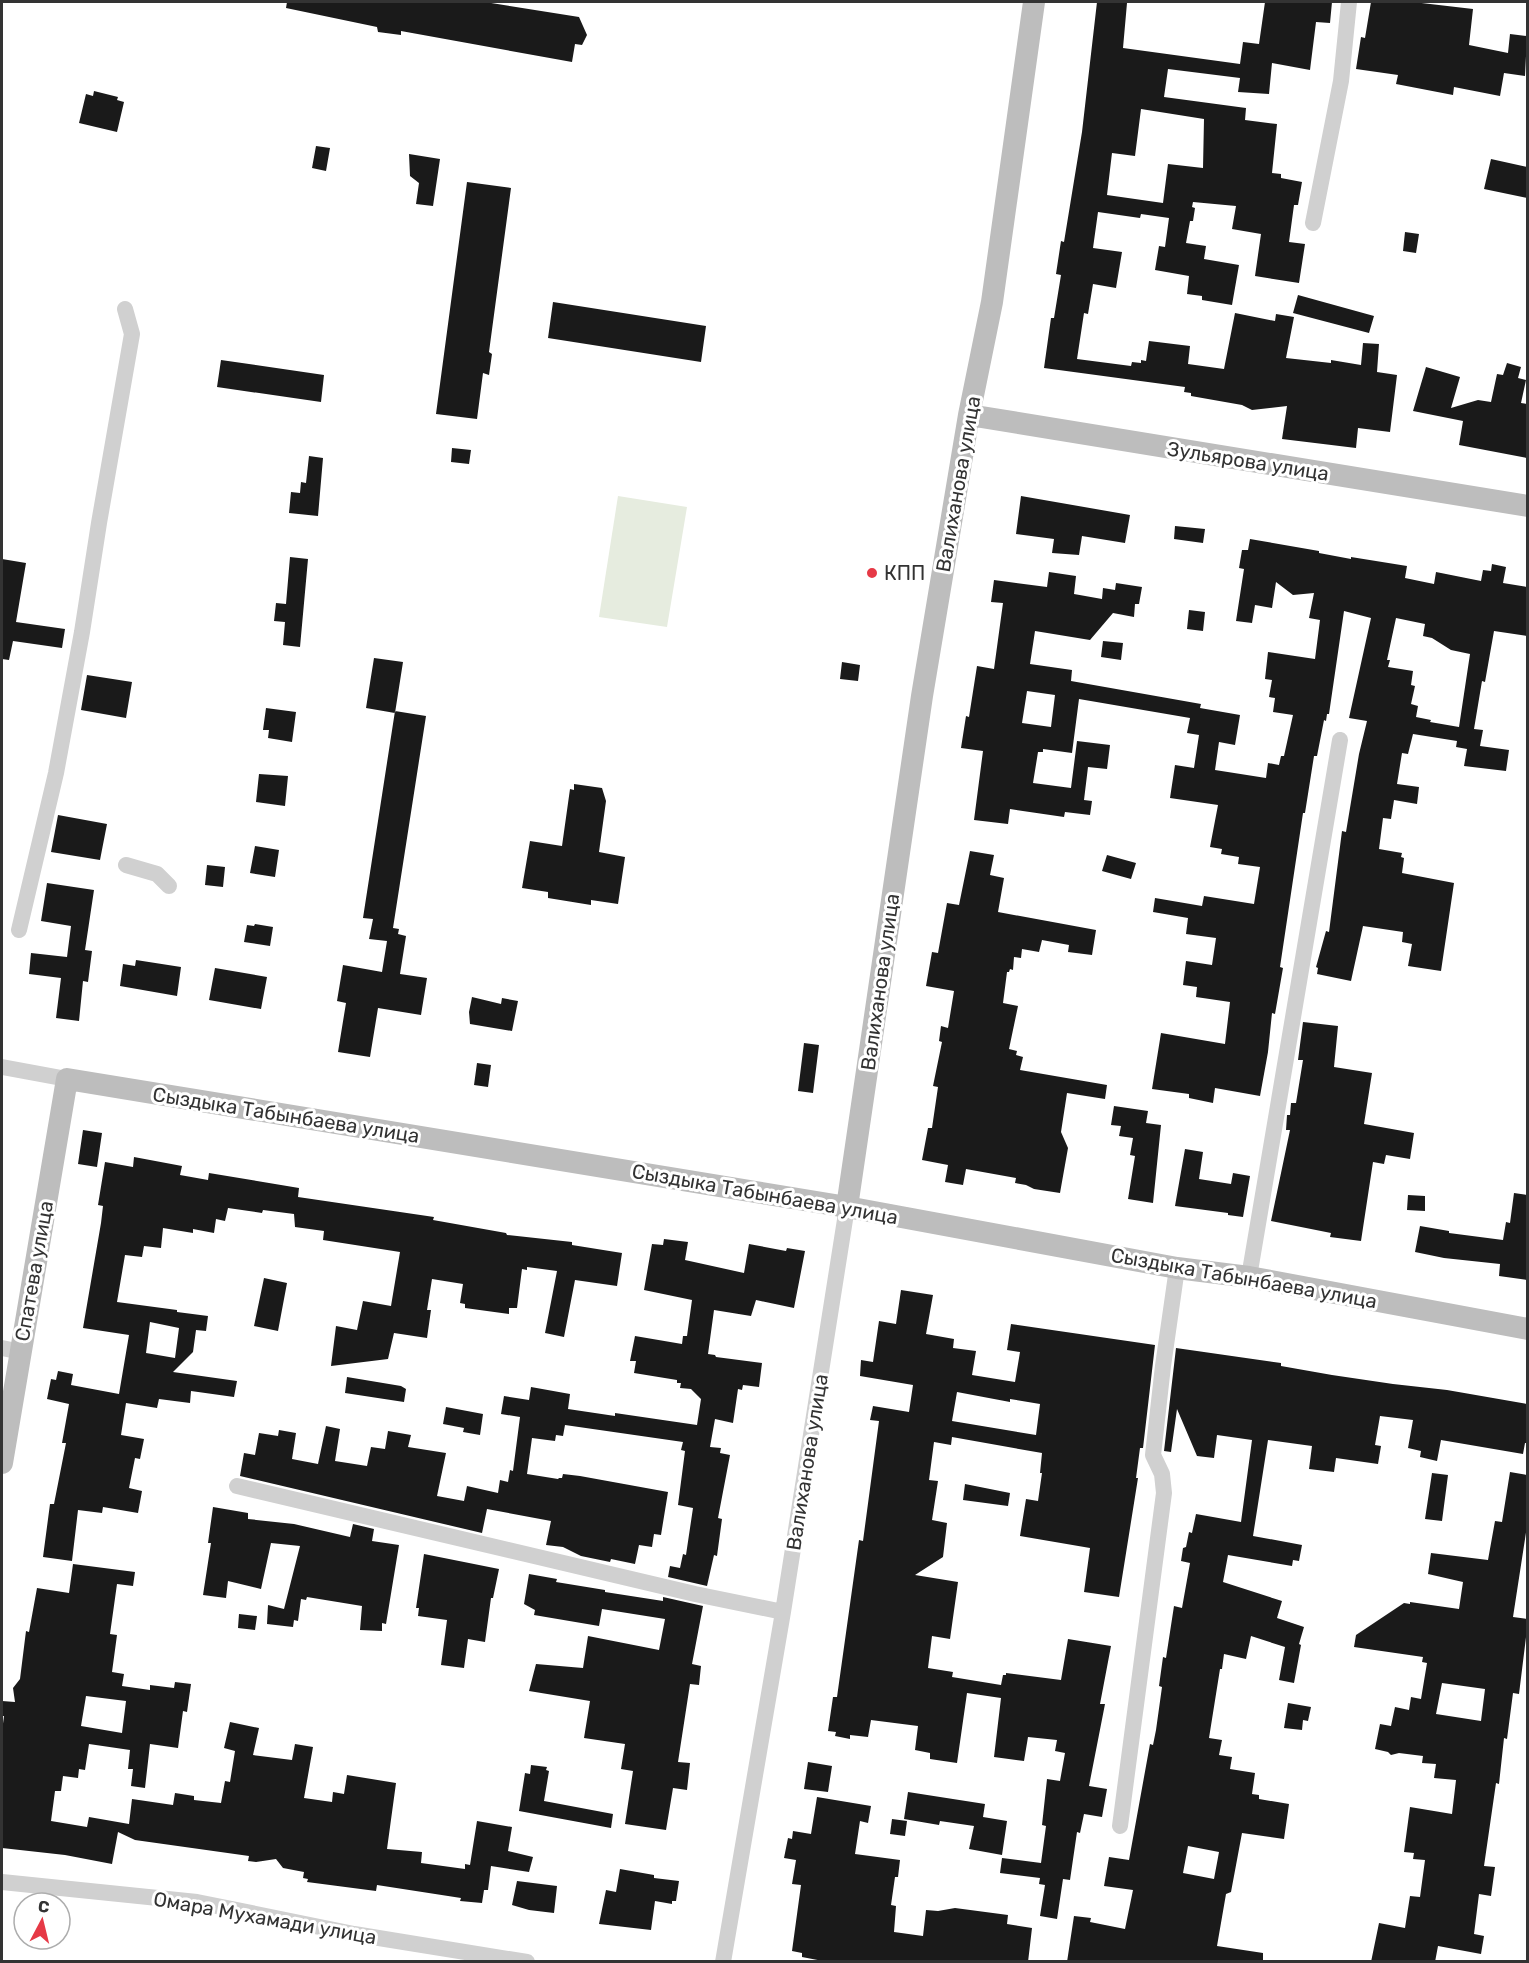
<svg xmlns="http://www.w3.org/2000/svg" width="1529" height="1963" font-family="Rubik,sans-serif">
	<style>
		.green { fill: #e6ecdf }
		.building { fill: #1a1a1a; fill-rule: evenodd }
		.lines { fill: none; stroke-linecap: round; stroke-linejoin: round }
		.street { stroke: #d0d0d0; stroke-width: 16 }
		.secondary { stroke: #bdbdbd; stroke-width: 22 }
		.poi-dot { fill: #e63946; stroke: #fff; stroke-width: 2 }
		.labels { text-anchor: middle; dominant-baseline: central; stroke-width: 6; stroke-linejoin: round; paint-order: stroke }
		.street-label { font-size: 20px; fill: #333; stroke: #fff }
		.poi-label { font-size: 20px; fill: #333; stroke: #fff; text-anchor: start }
	</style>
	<rect width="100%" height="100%" fill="#fff"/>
	<!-- green -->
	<path class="green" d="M618 496 687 507 667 627 599 617Z"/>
	<!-- building -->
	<path class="building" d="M287 2H485L579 17 587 35 582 45 575 44 572 62 401 31V35L378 32 377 27 286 8Z
		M1097 2 1127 3 1123 48 1240 64 1243 42 1259 44 1265 2 1287 3V2H1332L1330 23 1316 22 1310 70 1272 63 1269 94 1238 92 1240 78 1168 69 1164 97 1246 108 1245 120 1277 124 1272 173 1281 174V178L1302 182 1298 205H1294L1289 242 1305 244 1299 283 1255 276 1261 234 1232 229 1236 206 1193 202 1192 207 1195 208 1193 221H1190L1186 243 1206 246 1204 259 1239 265 1232 305 1202 300V296L1187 294 1189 276 1155 270 1159 246 1165 247 1169 218 1141 214 1140 218 1098 212 1093 248 1122 252 1116 288 1093 284 1088 314 1084 313 1077 359 1131 366 1132 362 1141 363V360L1146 361 1149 341 1190 346 1188 364 1224 369 1235 313 1275 321 1276 314 1294 317 1286 358 1331 363V360L1361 365 1363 343 1379 344 1377 372 1397 375 1390 432 1358 428 1356 448 1282 439 1287 406 1252 410 1242 405 1191 396V393L1184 392 1185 387 1044 368 1051 318H1054L1061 275 1056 274 1061 241 1064 242 1082 132ZM1141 109 1204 119 1203 168 1168 164 1163 203 1107 195 1112 153 1135 156Z
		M1371 2H1413L1473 9 1469 45 1508 53 1510 34 1527 36 1525 76 1504 73 1500 96 1454 87 1453 95 1396 84 1398 75 1356 69 1361 37 1365 38Z
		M94 91 118 97 117 100 124 102 117 132 79 123 86 94 93 96Z
		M316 146 330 148 326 171 312 168Z
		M409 154 440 159 433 206 416 204 419 183 410 176Z
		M1491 159 1527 167V198L1484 189Z
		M467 182 511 188 489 352 492 354 489 375 483 373 477 419 436 414Z
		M1405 232 1419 234 1416 253 1403 251Z
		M1298 295 1374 316 1369 333 1293 313Z
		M553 302 706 326 701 362 548 338Z
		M221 360 324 375 321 402 217 387Z
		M1507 363 1521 367 1518 378 1526 380 1521 403 1527 404V458L1459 445 1463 421 1413 411 1426 367 1460 377 1451 408 1478 400 1491 402 1497 374 1503 375Z
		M452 448 471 450 469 464 451 462Z
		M309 456 323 458 318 516 289 513 291 492 300 493 301 482 306 483Z
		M1021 496 1130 515 1125 543 1082 536 1079 555 1052 553 1054 539 1016 534Z
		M1175 526 1205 529 1203 543 1174 539Z
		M1250 539 1319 551V553L1351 559V557L1407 566 1405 578 1434 584 1436 572 1481 581 1483 570 1491 571 1492 564 1506 567 1503 583 1527 587V636L1494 631 1485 682 1482 681 1474 729 1483 730 1480 746 1509 750 1506 771 1464 766 1467 749 1456 747 1457 741 1413 734 1408 754 1402 753 1397 784 1419 787 1417 804 1394 800 1391 819 1383 818 1379 849 1402 853 1401 857 1404 858 1402 873 1454 883 1441 971 1408 966 1412 944 1402 942 1403 932 1363 926 1351 981 1317 974 1318 968 1316 967 1326 931 1329 932 1342 831 1346 832 1359 754 1367 721 1349 718 1371 618 1344 611 1329 714H1327L1326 721 1324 720 1317 756H1314L1305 813H1303L1280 967 1283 968 1275 1014 1272 1013 1268 1052 1260 1096 1215 1088 1213 1103 1189 1098V1094L1152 1089 1161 1033 1225 1044 1230 1002 1196 997 1197 987 1183 985 1186 961 1212 965 1216 938 1186 934 1188 918 1153 912 1155 898 1202 906 1204 896 1254 904 1260 867 1238 864 1239 857 1221 854 1222 849 1210 847 1218 805 1170 798 1175 765 1194 768 1199 735 1187 733 1190 718 1079 699 1072 753 1043 749V752H1038L1033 783 1071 788 1077 741 1110 745 1107 769 1088 767 1084 800 1092 801 1090 815 1065 812 1064 817 1010 809 1008 824 974 820 983 751 961 748 966 716 969 717 977 666 994 669 1003 603 991 602 994 580 1047 587 1049 572 1076 576 1074 594 1102 599 1103 588 1115 590 1116 583 1142 587 1139 604H1135L1134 617 1113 613 1090 640 1035 631 1030 664 1072 670 1071 681 1201 704 1200 708 1240 715 1235 745 1219 742 1215 770 1266 778 1268 763 1279 765 1281 756H1284L1293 715 1273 712 1275 698 1269 697 1272 680 1265 679 1268 652 1315 659 1320 620 1309 618 1314 593 1293 595 1276 582 1272 608 1255 605 1252 623 1236 621 1244 569 1239 568 1242 550H1248ZM1396 618 1425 624 1423 636 1432 638 1451 650 1470 654 1459 727 1430 722 1431 720 1416 717 1418 706 1411 704 1415 686 1411 685 1413 671 1388 667 1390 660H1387ZM1027 691 1055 695 1051 727 1022 723Z
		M290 557 308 559 300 647 283 645 285 622 274 621 276 603 286 604Z
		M2 559 26 563 16 622 65 629 62 648 13 641 9 660 2 659Z
		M1189 610 1205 612 1203 631 1187 629Z
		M1103 641 1123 643 1121 660 1101 657Z
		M374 658 403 662 395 713 366 708Z
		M842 662 860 665 858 681 840 679Z
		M87 675 132 682 126 718 81 710Z
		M266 708 296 712 292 742 268 738 269 730H263Z
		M395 711 426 716 393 928 399 929 398 934 406 936 400 974 427 978 421 1015 378 1008 370 1057 338 1052 346 1003 337 1001 343 965 382 972 387 941 369 939 373 919 363 918Z
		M259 774 288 776 285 806 256 802Z
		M574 784 602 788 606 801 599 852 625 857 618 904 591 900V905L548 898V892L522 888 530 841 562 846 570 789 574 790Z
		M58 815 107 824 100 860 51 852Z
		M255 846 279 850 275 877 250 873Z
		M970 851 994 855 990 875 1004 878 998 912 1096 930 1092 955 1068 952 1069 945 1042 940 1039 952 1022 949 1021 958 1014 957 1013 970 1010 969 1009 972H1007L1003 1003 1018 1006 1009 1049 1017 1051 1016 1055 1023 1057 1020 1070 1107 1085 1105 1099 1067 1093 1061 1132 1068 1148 1060 1193 1034 1189 1026 1185 1015 1183 1016 1178 966 1169 963 1185 945 1182 948 1165 922 1160 928 1128H932L938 1087 933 1086 942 1042 939 1041 941 1026 948 1028 954 991 926 986 932 952 938 953 947 903 959 905Z
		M1107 855 1136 863 1131 879 1102 871Z
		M207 865 225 867 223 887 205 885Z
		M47 883 94 890 85 950 92 951 88 982 83 981 79 1021 56 1018 61 978 29 974 31 953 67 957 71 926 41 921Z
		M255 924 273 927 270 946 244 942 247 925 254 926Z
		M136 960 181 967 177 996 120 986 123 964 135 966Z
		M215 968 267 977 261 1009 209 1000Z
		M472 997 501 1004 502 998 518 1001 512 1031 470 1024 469 1012Z
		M1303 1022 1338 1026 1334 1067 1372 1073 1364 1124 1414 1133 1410 1159 1386 1155 1384 1164 1373 1162 1361 1241 1330 1237 1331 1233 1271 1221 1290 1130H1286L1287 1115H1290L1291 1103H1296L1303 1060H1298Z
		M804 1043 819 1045 813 1093 798 1091Z
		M477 1063 491 1065 488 1087 474 1085Z
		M1114 1106 1148 1111 1146 1123 1161 1125 1153 1203 1128 1199 1135 1156 1130 1155 1133 1138 1119 1136 1121 1126 1111 1125Z
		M83 1130 102 1133 97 1167 78 1164Z
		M1185 1149 1203 1152 1199 1179 1231 1184 1233 1173 1250 1176 1243 1217 1228 1215V1213L1175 1206Z
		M134 1157 182 1166 180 1175 208 1180 209 1173 299 1188 298 1197 434 1217 433 1220 506 1233 507 1235 572 1242V1245L622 1253 617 1286 575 1280 564 1337 545 1333 557 1271 527 1267V1270L522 1269 517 1308H509V1314L465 1308V1304L460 1303 463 1284 432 1279 427 1310H431L427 1338 394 1333 388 1359 331 1366 336 1326 357 1330 363 1301 391 1306 400 1252 323 1240 324 1231 295 1227 294 1214 263 1210 262 1213 228 1208 225 1221 216 1219 214 1233 193 1229V1233L163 1228 161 1248 144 1246 142 1257 125 1255 117 1302 177 1310V1312L208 1316 206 1331 196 1330 193 1352 173 1372 237 1381 234 1397 191 1391 190 1403 159 1399 157 1408 126 1403 121 1435 144 1439 140 1459 135 1458 129 1488 142 1491 138 1513 103 1507 102 1513 78 1510 72 1561 43 1557 50 1504H54L66 1443H62L69 1404 47 1399 51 1379 56 1380 58 1371 73 1374 71 1385 119 1394 129 1335 83 1328 101 1223 103 1206 98 1205 105 1162 133 1167ZM150 1322 179 1328 175 1358 146 1353Z
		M1514 1193 1527 1195V1280L1499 1276 1500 1264 1444 1258 1415 1252 1420 1226 1449 1231V1233L1503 1240 1506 1222 1510 1223Z
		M1408 1195 1425 1196V1211L1407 1210Z
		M664 1239 688 1242 685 1260 744 1273 749 1244 786 1251 787 1248 805 1251 794 1308 756 1300 751 1316 714 1310 708 1354 715 1355 716 1357 762 1363 759 1387 743 1385 742 1390 738 1389 733 1423 715 1419 710 1447 721 1448 720 1453 730 1455 718 1518 722 1519 717 1556 714 1555 707 1586 668 1577 670 1566 680 1568 683 1554 686 1555 693 1508 678 1505 685 1451 681 1450 683 1442 565 1425 563 1436 556 1435 555 1441 532 1438 527 1474 558 1479 559 1478H562L563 1474 580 1476 668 1492 661 1535 654 1534 652 1547 639 1545 635 1564 611 1559 610 1562 581 1556 563 1547 546 1545 551 1521 487 1509 482 1533 240 1476 244 1453 255 1455 259 1433 278 1436 279 1430 296 1433 292 1459 318 1464 326 1426 340 1429 335 1461 367 1466 371 1447 385 1449 388 1431 411 1435 408 1447 446 1453 437 1496 464 1501 467 1486 498 1493 500 1480 508 1482 510 1470 513 1471 520 1417 501 1414 504 1396 529 1400 531 1387 570 1394 568 1409 615 1416V1413L697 1425 701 1399 691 1389 680 1388 681 1383H677V1380L634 1373 636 1361H630L635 1336 682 1344 683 1336H687L692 1300 644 1290 652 1244 663 1245Z
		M264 1278 287 1283 278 1331 254 1326Z
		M901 1290 933 1295 926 1334 954 1339 953 1348 976 1351 972 1375 1015 1382 1020 1352 1007 1350 1011 1324 1155 1345 1143 1448H1140L1136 1478H1138L1119 1597 1084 1592 1090 1548 1020 1536 1026 1499 1038 1501 1042 1473H1040L1042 1453 952 1437 951 1445 934 1442 929 1480 938 1481 932 1520 947 1523 943 1557 915 1575 958 1582 950 1639 932 1636 928 1668 953 1672 952 1677 1001 1685 1003 1675H1006V1673L1061 1680 1068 1639 1111 1646 1100 1704H1105L1089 1786 1107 1789 1102 1817 1084 1814 1080 1833 1077 1832 1070 1880 1063 1879 1057 1919 1040 1916 1045 1885 1039 1884 1040 1878 1000 1873 1002 1858 1041 1863 1046 1826 1042 1825 1047 1779 1060 1781 1065 1753 1055 1751 1057 1740 1028 1737 1024 1761 994 1757 1001 1698 967 1693 957 1763 930 1759V1753L915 1750 918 1726 871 1720 868 1737 850 1735V1739L835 1736 836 1732 828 1731 833 1697H837L859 1540 863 1541 879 1421 870 1420 873 1406 909 1412 913 1385 860 1376 861 1360 873 1362 879 1321 896 1324ZM957 1392 1010 1402V1399L1040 1404 1036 1435 952 1421Z
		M1176 1348 1281 1363V1366L1332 1375 1393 1384 1447 1390 1527 1404V1443H1525L1523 1454 1441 1440 1437 1461 1420 1457 1421 1451 1408 1448 1413 1420 1380 1416 1375 1445 1381 1446 1378 1464 1336 1458 1334 1472 1309 1469 1312 1446 1268 1440 1253 1536 1302 1545 1299 1561 1293 1560 1292 1566 1228 1555 1223 1582 1282 1601 1277 1618 1304 1627 1299 1644 1301 1645 1294 1683 1279 1680 1285 1647 1251 1636 1246 1659 1224 1654 1222 1669H1220L1209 1738 1222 1740 1219 1755 1232 1757 1230 1769 1255 1773 1252 1794 1259 1795V1799L1289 1804 1284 1839 1242 1833 1231 1892 1226 1894 1217 1946 1263 1953V1962H1067L1074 1916 1091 1918 1090 1922 1125 1929 1133 1890 1104 1886 1109 1857 1129 1860 1150 1744 1153 1745 1156 1730 1162 1687 1159 1686 1163 1657 1166 1658 1174 1606 1182 1608 1190 1563 1181 1561 1183 1548 1186 1547 1189 1532 1192 1533 1196 1514 1241 1522 1252 1440 1217 1435 1214 1458 1197 1456 1177 1409 1171 1452 1164 1451ZM1188 1846 1219 1852 1214 1879 1183 1873Z
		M347 1377 401 1386 406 1389 404 1402 345 1393Z
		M446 1407 483 1414 480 1435 463 1432 464 1428 443 1424Z
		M1510 1472 1527 1475V1526L1513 1617 1527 1619V1629L1519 1694 1513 1693 1507 1739 1504 1738 1499 1784 1496 1783 1484 1866 1495 1867 1491 1896 1479 1894 1474 1934 1484 1936 1481 1954 1438 1946 1435 1962H1371L1379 1923 1405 1928 1410 1896 1420 1897 1425 1860 1413 1859 1414 1853 1404 1852 1410 1807 1452 1814 1456 1780 1434 1778 1436 1764 1422 1763 1423 1756 1399 1753 1391 1755 1388 1752 1375 1749 1380 1724 1391 1726 1395 1707 1409 1710 1411 1697 1421 1699 1427 1663 1422 1662 1423 1657 1354 1647 1356 1635 1404 1603 1410 1604V1602L1459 1609 1463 1582 1428 1574 1431 1553 1488 1560 1495 1521 1502 1522ZM1442 1683 1485 1689 1481 1721 1436 1714Z
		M1432 1473 1448 1475 1442 1521 1425 1519Z
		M965 1484 1010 1493 1008 1506 963 1500Z
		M213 1507 248 1513V1519L294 1524 350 1537 353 1524 374 1529 372 1541 399 1545 386 1624 382 1623V1631L360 1630 362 1606 307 1597 306 1600 301 1599 298 1621 294 1620 293 1627 267 1624 268 1605 284 1609 300 1546 271 1543 261 1589 228 1581 226 1598 203 1595 211 1543H208Z
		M424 1554 499 1569 493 1598H491L485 1642 468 1639 464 1668 441 1665 447 1620 418 1616 419 1608H416Z
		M73 1564 135 1572 133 1586 117 1584 110 1634 117 1635 112 1672 124 1674 122 1686 150 1690V1685L174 1688 175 1682 191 1684 187 1712 183 1711 178 1748 150 1744 145 1788 131 1786 133 1769H128L130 1750 89 1744 85 1770 79 1769 78 1778 63 1776 61 1791H55L51 1821 87 1827 89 1817 129 1824 132 1799 173 1805 175 1793 194 1796V1800L221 1803 225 1781 230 1782 235 1751 224 1748 230 1722 259 1728 253 1755 292 1760 295 1744 313 1747 304 1798 332 1802 333 1792 344 1794 347 1775 396 1783 387 1849 422 1852 421 1863 465 1869V1864L470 1865 477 1821 512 1827 508 1851 533 1857 529 1872 491 1866 488 1890H484L482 1903 460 1901 461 1898 377 1885 376 1891 307 1882 308 1879 303 1878 304 1872 283 1868 276 1859 256 1862 248 1861 249 1856 135 1840 118 1832 112 1864 65 1855 2 1848V1731L4 1716H2V1701L15 1702 13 1688 20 1679 26 1631 29 1632 37 1588 69 1593ZM86 1696 126 1701 122 1733 81 1726Z
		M529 1574 557 1579 556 1582 605 1590V1592L663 1601V1597L703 1606 692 1664 701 1666 699 1685 690 1684 678 1762 690 1763 687 1790 673 1788 666 1830 625 1824 633 1771 621 1769 625 1744 584 1738 590 1701 529 1691 536 1664 583 1668 588 1636 659 1650 665 1619 602 1609 599 1626 534 1615 535 1610 524 1604Z
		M239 1614 257 1616 255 1630 238 1628Z
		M1288 1703 1311 1707 1308 1721 1303 1720 1302 1730 1284 1728Z
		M808 1762 832 1766 828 1792 804 1789Z
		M531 1765 547 1767 546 1770 549 1771 544 1801 613 1814 611 1828 519 1811 525 1773 530 1774Z
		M908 1792 985 1804 983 1817 1007 1821 1002 1855 969 1849 974 1826 940 1821 939 1825 904 1819Z
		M817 1797 871 1806 868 1823 860 1821 855 1854 900 1860 898 1877H895L891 1905 896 1906 894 1932 923 1936 926 1910 938 1911 955 1908 1008 1915 1007 1924 1032 1928 1028 1962H828L802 1957V1953L792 1951 801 1885 792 1884 796 1860 784 1858 788 1838 792 1839 793 1831 811 1834Z
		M892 1819 907 1821 905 1836 890 1834Z
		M620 1869 654 1875V1878L679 1881 676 1901H672V1904L655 1901 651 1930 599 1924 606 1890 616 1892Z
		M517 1881 557 1886 554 1913 529 1910 512 1905Z"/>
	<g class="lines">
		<!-- street -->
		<path class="street" d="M1313 223 1341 81 1349 2
			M126 865 157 874 169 886
			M19 930 56 773 82 632 99 523 132 334 125 309
			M2 1067 67 1079
			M1249 1277 1340 740
			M2 1348 21 1352
			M237 1486 695 1594 783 1612
			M1120 1826 1164 1493 1162 1474 1153 1455 1163 1366 1177 1268
			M2 1882 197 1902 354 1934 527 1962
			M723 1962 783 1612 847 1207"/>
		<!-- secondary -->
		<path class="secondary" d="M969 415 1528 506
			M847 1207 922 696 969 415 992 302 1034 2
			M2 1463 67 1079 847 1207 1177 1268 1249 1277 1528 1329"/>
	</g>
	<!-- markers -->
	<circle class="poi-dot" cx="872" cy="573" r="6"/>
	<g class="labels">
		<!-- street labels -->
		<g class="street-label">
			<text transform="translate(1248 461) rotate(9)">Зульярова улица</text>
			<text transform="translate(958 484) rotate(-80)">Валиханова улица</text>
			<text transform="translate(880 982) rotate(-82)">Валиханова улица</text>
			<text transform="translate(286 1115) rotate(9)">Сыздыка Табынбаева улица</text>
			<text transform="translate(765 1194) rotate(10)">Сыздыка Табынбаева улица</text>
			<text transform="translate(34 1271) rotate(-80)">Спатева улица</text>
			<text transform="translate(1244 1278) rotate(10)">Сыздыка Табынбаева улица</text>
			<text transform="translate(807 1462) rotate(-81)">Валиханова улица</text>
			<text transform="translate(265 1918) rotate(10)">Омара Мухамади улица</text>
		</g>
		<!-- poi labels -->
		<g class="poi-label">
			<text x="884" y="573">КПП</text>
		</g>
	</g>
	<!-- border -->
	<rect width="1529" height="1963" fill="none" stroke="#333333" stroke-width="6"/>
	<!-- north arrow -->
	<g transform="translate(42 1921) rotate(7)"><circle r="28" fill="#ffffff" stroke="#adadad" stroke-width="1.5"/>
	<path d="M0-4.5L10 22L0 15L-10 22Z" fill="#e63946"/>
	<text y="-9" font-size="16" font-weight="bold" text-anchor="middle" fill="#333333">С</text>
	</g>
</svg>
